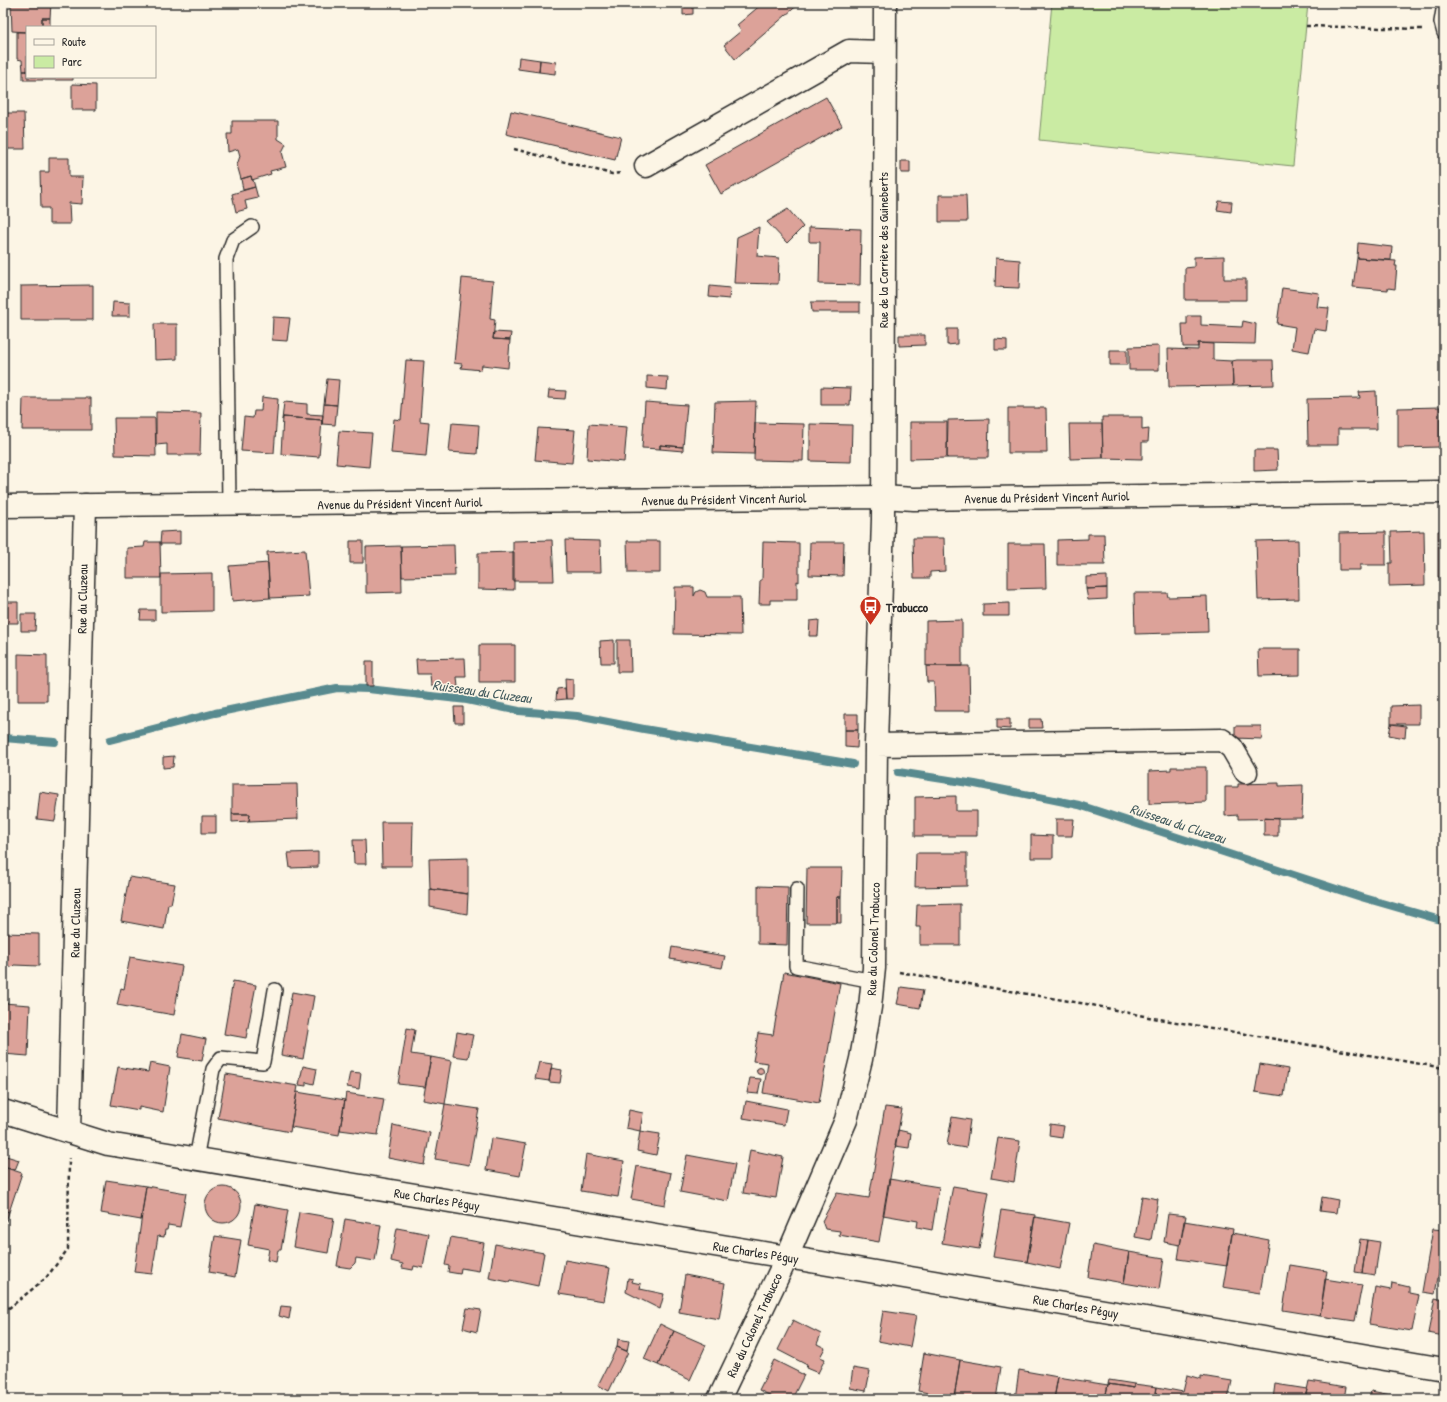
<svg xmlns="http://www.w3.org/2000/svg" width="1447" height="1402" font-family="'Patrick Hand',sans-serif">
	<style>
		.green { fill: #caeba3; stroke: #7a8b67 }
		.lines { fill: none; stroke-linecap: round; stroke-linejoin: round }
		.stream { stroke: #598a8f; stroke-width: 8 }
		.building { fill: #dca299; stroke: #2b2b2b }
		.lane-casing { stroke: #2b2b2b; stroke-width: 16 }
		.street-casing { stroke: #2b2b2b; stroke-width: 25 }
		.secondary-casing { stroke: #2b2b2b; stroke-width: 25 }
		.path { stroke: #2b2b2b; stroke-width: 2.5; stroke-dasharray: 4 3; stroke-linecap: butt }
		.lane { stroke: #fcf5e5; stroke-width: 13 }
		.street { stroke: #fcf5e5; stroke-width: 22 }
		.secondary { stroke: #fcf5e5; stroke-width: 22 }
		.labels { text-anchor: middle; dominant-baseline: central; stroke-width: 3; stroke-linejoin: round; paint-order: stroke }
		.street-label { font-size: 13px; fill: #2b2b2b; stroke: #fcf5e5 }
		.poi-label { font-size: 13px; font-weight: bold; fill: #2b2b2b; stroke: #fcf5e5; text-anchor: start }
		.water-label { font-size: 14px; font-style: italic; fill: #425a5d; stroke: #fcf5e5 }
	</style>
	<rect width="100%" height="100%" fill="#fcf5e5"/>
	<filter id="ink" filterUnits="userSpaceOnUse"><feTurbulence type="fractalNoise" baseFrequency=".025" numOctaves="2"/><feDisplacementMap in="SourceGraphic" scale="8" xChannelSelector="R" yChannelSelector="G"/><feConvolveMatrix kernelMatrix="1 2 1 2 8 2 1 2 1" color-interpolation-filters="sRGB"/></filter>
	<g filter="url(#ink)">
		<!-- green -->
		<path class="green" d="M1052 3H1308L1293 166 1039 140Z"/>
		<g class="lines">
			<!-- stream -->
			<path class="stream" d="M3 738 55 742
				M110 740 215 713 337 688 368 689 467 700 519 711 577 716 644 729 853 764
				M898 772 975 784 1079 805 1361 897 1444 921"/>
		</g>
		<!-- building -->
		<path class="building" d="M11 3H51L50 18H42V27H27V32L12 31Z
			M683 3H693V14L683 15Z
			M693 3H703V5H693Z
			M763 3H800L735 59 724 45 741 31 737 25Z
			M42 18H50V27H42Z
			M17 32H27V71H23L22 60 17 59Z
			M519 57 540 60 539 72 518 69Z
			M540 60 556 62 555 74 539 72Z
			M23 71H27V77H73V80H23Z
			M72 84 96 85V110H72Z
			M826 97 842 126 721 194 705 165Z
			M511 111 621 137 615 160 506 134Z
			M3 113H24L25 149H3Z
			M232 121H278V139L286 144 282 152 286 167 270 171 271 174 252 180 251 176 241 179 237 165 240 156 238 149 228 152 227 134H232Z
			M49 158H69V177H83L82 204 69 203 70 224H49V208H41L40 172H49Z
			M901 161H910V173H901Z
			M251 176 252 180H253L255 187 243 190 241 179Z
			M255 187 258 198 245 201 247 209 236 212 232 194Z
			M939 195H966L967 222H939Z
			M1219 201 1232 202 1231 212 1217 210Z
			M788 209 803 227 787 243 767 222Z
			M759 227 757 256 779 258 778 284 734 283 737 237Z
			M809 227 861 229 860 285 819 284 820 242H810L809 241Z
			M1358 243 1392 247 1391 260 1357 258Z
			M1224 256V279H1246V300H1185V268L1194 267V257Z
			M996 258 1020 260 1019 288 995 287Z
			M1357 258 1396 261 1395 266H1397L1395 289 1388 288V290L1353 287Z
			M462 278 493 281 490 319 495 320 493 339 510 340 508 368 482 365 481 370 461 368 462 364 454 363Z
			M93 285V320H21V286Z
			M710 286 730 288 729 299 709 297Z
			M1282 288 1319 293 1317 307 1329 308 1326 331 1314 329 1309 352 1292 349 1295 327 1277 324Z
			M113 302 130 303V316H112Z
			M811 302H860V312H812Z
			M1187 316H1201V325L1242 327 1243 321 1256 324 1255 344 1198 343V347H1183L1182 324H1187Z
			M273 317 290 318 287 341 272 340Z
			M154 324H177V359L155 360Z
			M947 329H957V344L947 345Z
			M494 332 511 333 510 340 493 339Z
			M899 335H925V345L899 346Z
			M995 339 1007 340V350H995Z
			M1198 343 1213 344V360L1232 361 1233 386 1169 387 1168 349 1198 350Z
			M1159 346V370H1129V347Z
			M1110 350H1127V365H1110Z
			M406 360 424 361 420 421 429 422 426 456 391 453 394 419 401 420Z
			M1237 360H1273L1274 385 1233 386 1232 361Z
			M647 376 668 377 667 390 647 388Z
			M327 379 339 380 337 405 324 404Z
			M821 387 851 388 850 405H821Z
			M549 390 566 391 565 399 548 398Z
			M1376 391 1377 429H1338V445H1308L1307 399 1360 398 1359 392Z
			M262 397 278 399 274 453 241 451 244 417 253 418 254 411H261Z
			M23 398H91V430H22Z
			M756 401 754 454 713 453 715 402Z
			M284 402 307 404V414L323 415 322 424V420L283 417 282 420Z
			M645 402 687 405 683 447 660 445V449L642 448Z
			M324 404 337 405 335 425 322 424Z
			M1440 407V447L1398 448V408Z
			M1008 408H1046L1047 453H1008Z
			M156 412 201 413 200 455H167V444L156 445Z
			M283 417 322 420 319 457 281 454Z
			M1102 417H1142V430L1149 429 1148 442H1142V459L1103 458Z
			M114 418H155L156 456 115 455Z
			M989 419 988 458H947L948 420Z
			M910 422H947V458L910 459Z
			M452 423 479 425 477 454 449 452Z
			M755 423 804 424 803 461 754 460Z
			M589 424 627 427 624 462 587 459Z
			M810 424 852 425 851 462 810 461Z
			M1069 424H1102L1103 458 1070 459Z
			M538 428 575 430 572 463 535 460Z
			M339 431 372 433 369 467 336 464Z
			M660 445 683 447V451L660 449Z
			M1254 450H1277L1278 470 1254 471Z
			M180 531V544H160L161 532Z
			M1424 531 1425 585 1389 586V563H1392L1391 532Z
			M1438 531H1444V577H1438Z
			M1386 532V565H1360V570H1339V533Z
			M1088 534H1104L1105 565H1057V540L1088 539Z
			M913 538H944L945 571 930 572V578H914Z
			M552 540 554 581H513V541Z
			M565 540 600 541 601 572H566Z
			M1298 540 1299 599 1258 600 1256 541Z
			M350 541H363V563H350Z
			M627 541H660V573H628Z
			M145 542H160L161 578H127V548L144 547Z
			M763 542 799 543V582L797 581V600H770V604H759L760 580H762Z
			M810 542H844L843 576 809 575Z
			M1008 544H1045L1046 588 1008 589Z
			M454 545 455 576 402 577 401 546Z
			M3 546H6V586H3Z
			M401 546 402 592 366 593V547Z
			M305 550 309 596 270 598 267 552Z
			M514 552V590L478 589V553Z
			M268 563 270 598 232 601 229 566Z
			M212 573V611L161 612V574Z
			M1107 576V588L1086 589V577Z
			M675 587H694V596L696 592 700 590 705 592 707 597H740L741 635 674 634Z
			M1107 588V599L1088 600 1086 589Z
			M1134 593H1167L1168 597 1207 596 1208 632 1135 634Z
			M3 602H18V623H3Z
			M1009 603V616H983V604Z
			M141 610H155V620H140Z
			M21 614H36L35 631H21Z
			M819 620 818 636H809L810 621Z
			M962 620V666H926V621Z
			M614 640V663H601L600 641Z
			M617 640H630L631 672H617Z
			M479 645H515V682H479Z
			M1258 649H1300V675L1259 676Z
			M18 654 47 655V701H18Z
			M465 658 466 677H457L458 687 431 686 430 674H417L416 659Z
			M366 661H373V686H366Z
			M926 666H969L970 711H935L934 682H927Z
			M565 678 573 679V699H566Z
			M565 688 566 699 556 700 557 689Z
			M1419 705V724H1391V706Z
			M454 707H463V723H455Z
			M845 714H858V730H845Z
			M997 719H1010V729L997 728Z
			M1029 719H1041L1042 728H1029Z
			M1391 724 1406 726 1405 738 1389 735Z
			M1235 726H1261L1262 739 1235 738Z
			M845 730H858L857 748 845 747Z
			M174 756 173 767 163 768V757Z
			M1171 767H1206V802L1149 804V771L1171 770Z
			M1279 783V786L1303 785 1302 818 1238 819V815L1225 816V787H1238V784Z
			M297 784 298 819 249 821 250 814H232V785Z
			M40 792 59 795 55 821 37 819Z
			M956 796V811H977V836H915V797Z
			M232 814H250L249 821 232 822Z
			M202 816H216V833H202Z
			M1264 818 1278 819V836H1264Z
			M1056 819H1074L1072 836H1056Z
			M381 822H413L412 866H382Z
			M1031 835 1053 836V858H1031Z
			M353 840H365L366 864H354Z
			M318 852V867L290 868 288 853Z
			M916 853H967V886L915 887Z
			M468 858V894L430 889 429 859Z
			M807 868H842L841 897H837V923H806Z
			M129 877 175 884 171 904H168L164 929 121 921Z
			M758 886 788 887 787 945 758 944Z
			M430 889 468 894 467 914 430 907Z
			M837 897H841V923H837Z
			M960 904V945H920V927H916L917 905Z
			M3 933 39 934V966L14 965 12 967H3Z
			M672 947 725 956 722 968 670 959Z
			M130 957 182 966 174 1015 117 1005 121 988 124 989Z
			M784 972 840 983 819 1103 763 1093 768 1063 753 1061 758 1033 773 1035Z
			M233 981 256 985 246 1038 224 1034Z
			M901 987 923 990 920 1008 897 1004Z
			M292 992 314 996 303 1059 281 1055Z
			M3 1003 30 1005 28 1056 3 1054Z
			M407 1028 415 1030 411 1054 431 1057 425 1087 398 1084Z
			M457 1032 473 1035 468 1058 453 1056Z
			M182 1034 206 1039 202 1061 178 1057Z
			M431 1057 452 1061 445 1104 423 1100Z
			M539 1062 552 1064 549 1081 535 1079Z
			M150 1063 170 1067 163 1112 139 1107V1110L111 1105 118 1067 148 1072Z
			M1260 1064 1288 1069 1284 1096 1255 1092Z
			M303 1066 317 1069 314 1084 306 1082V1086L299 1085Z
			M756.5 1071a3.5 3.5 0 1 1 7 0a3.5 3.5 0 1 1-7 0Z
			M551 1068 562 1070 560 1083 549 1082Z
			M350 1072 361 1073 359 1089 347 1087Z
			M226 1074 298 1086 290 1132 218 1118Z
			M750 1078 761 1079 758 1094 747 1093Z
			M297 1092 345 1100 339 1135 291 1127Z
			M346 1093 384 1099 378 1135 340 1130Z
			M746 1101 787 1109 784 1125 743 1118Z
			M445 1104 479 1109 469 1165 435 1159Z
			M885 1107 902 1109 879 1242 839 1235 840 1231 825 1229 822 1221 837 1193 869 1198Z
			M629 1110 643 1113 640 1131 626 1128Z
			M952 1117 970 1120 966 1148 947 1145Z
			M1050 1124 1064 1126 1062 1138 1049 1136Z
			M393 1125 430 1133 424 1165 388 1158Z
			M898 1130 911 1133 909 1148 895 1146Z
			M640 1131 660 1134 656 1155 637 1151Z
			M491 1138 526 1144 520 1176 486 1170Z
			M998 1138 1020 1141 1014 1182 991 1178Z
			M750 1150 783 1157 776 1198 743 1193Z
			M586 1154 624 1161 618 1197 581 1191Z
			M3 1155 19 1160 15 1170 3 1167Z
			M687 1155 735 1164 728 1201 680 1192Z
			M637 1166 671 1173 665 1205 631 1199Z
			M3 1167 22 1173 9 1212 3 1210Z
			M889 1179 939 1187 932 1230 917 1227 918 1221 883 1215Z
			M106 1180 146 1186 141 1220 101 1213Z
			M146 1186 186 1193 180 1227 168 1225 167 1230H165L164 1237 158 1236 152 1274 134 1272Z
			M953 1186 989 1192 979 1249 942 1243Z
			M205 1205a18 18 0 1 1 36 0a18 18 0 1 1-36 0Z
			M1142 1196 1158 1199 1151 1240 1135 1237Z
			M1322 1197 1338 1200 1336 1213 1320 1211Z
			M255 1204 288 1210 281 1250H278L276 1262 267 1260 269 1249 248 1245Z
			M3 1210 9 1212 3 1230Z
			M1001 1210 1035 1215 1027 1262 993 1257Z
			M299 1212 334 1218 328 1253 293 1247Z
			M1168 1214 1186 1216 1180 1245 1164 1242Z
			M1035 1217 1069 1223 1060 1269 1027 1262Z
			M345 1219 381 1225 375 1261 356 1258 355 1263 350 1268 337 1266Z
			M1184 1221 1233 1229 1227 1266 1178 1259Z
			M397 1228 429 1234 423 1268 414 1266 413 1270 402 1268 403 1264 391 1261Z
			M1433 1229 1444 1230V1244L1435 1294 1422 1292Z
			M1232 1233 1269 1240 1260 1293 1223 1287Z
			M215 1236 241 1240 235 1277 209 1272Z
			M451 1237 484 1243 479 1271 461 1268 460 1274 448 1272 449 1266 445 1265Z
			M1360 1239 1367 1240 1362 1273 1355 1272Z
			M1367 1240 1380 1242 1375 1275 1362 1273Z
			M495 1244 544 1253 538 1286 510 1280 509 1282 489 1278Z
			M1093 1245 1129 1252 1124 1283 1088 1277Z
			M1129 1252 1164 1258 1159 1289 1124 1283Z
			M565 1260 610 1268 604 1301 559 1294Z
			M1290 1265 1327 1271 1320 1316 1283 1310Z
			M685 1275 725 1283 719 1319 679 1312Z
			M628 1278 633 1279 632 1282 641 1284 640 1289 664 1294 660 1309 626 1292Z
			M1325 1279 1362 1285 1355 1321 1320 1316Z
			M1392 1283 1409 1287V1293L1419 1295 1412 1331 1369 1324 1375 1287 1391 1290Z
			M1435 1298 1444 1300V1336L1428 1333Z
			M281 1306 291 1307 289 1319 279 1316Z
			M467 1308 481 1310 477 1332 463 1328Z
			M883 1311 916 1316 910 1347 878 1341Z
			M793 1320 821 1334 817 1344 825 1348 820 1357 825 1359 818 1373 806 1368 807 1365 778 1350Z
			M660 1324 674 1331 658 1365 644 1359Z
			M674 1331 706 1345 690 1380 658 1365Z
			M618 1339 629 1341 627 1351 617 1347Z
			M617 1347 628 1352 609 1391 598 1385Z
			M924 1353 960 1360 954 1398 918 1391Z
			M774 1360 804 1375 792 1399H777L759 1390Z
			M960 1360 1001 1367 996 1399H961L954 1398Z
			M853 1368 870 1371 866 1391 850 1388Z
			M1019 1370 1058 1377 1054 1399H1015Z
			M1187 1375 1201 1379V1376L1232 1381 1228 1399H1155L1157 1387 1183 1392Z
			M1058 1377 1108 1385 1105 1399H1054Z
			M1109 1380 1134 1384V1388L1108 1384Z
			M1309 1381 1346 1387 1344 1399H1305Z
			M1108 1384 1134 1388V1384L1157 1387 1155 1399H1105Z
			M1275 1384 1307 1389 1305 1399H1273Z
			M1371 1391 1406 1398V1399H1369Z"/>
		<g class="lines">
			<defs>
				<path id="lane" d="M1444 4 1441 22 1444 33
					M229 505 226 259 233 240 252 227
					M797 889 796 966 873 981
					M196 1159 213 1069 221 1058 263 1062 275 990"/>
				<path id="street" d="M646 166 849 51 884 52
					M876 745 1222 740 1232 748 1246 772
					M3 1111 108 1144 787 1257 1444 1369
					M69 1132 85 505
					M719 1399 787 1257 846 1120 861 1059 870 1007 874 968 876 745 883 519 885 3"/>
				<path id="secondary" d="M3 506 882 497 914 499 1444 492"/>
			</defs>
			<!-- lane casing -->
			<use href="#lane" class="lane-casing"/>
			<!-- street casing -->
			<use href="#street" class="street-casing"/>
			<!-- secondary casing -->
			<use href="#secondary" class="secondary-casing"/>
			<!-- path -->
			<path class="path" d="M1306 26 1422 29
				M514 149 612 174 622 173
				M899 972 1092 1005 1153 1018 1444 1068
				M3 1313 46 1278 68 1249 69 1158"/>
			<!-- lane -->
			<use href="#lane" class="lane"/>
			<!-- street -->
			<use href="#street" class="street"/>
			<!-- secondary -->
			<use href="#secondary" class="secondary"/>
		</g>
	</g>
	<!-- icons -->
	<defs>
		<symbol id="bus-pin" viewBox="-11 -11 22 30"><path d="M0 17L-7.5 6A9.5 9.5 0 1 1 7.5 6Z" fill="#c8321e" stroke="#fcf5e5"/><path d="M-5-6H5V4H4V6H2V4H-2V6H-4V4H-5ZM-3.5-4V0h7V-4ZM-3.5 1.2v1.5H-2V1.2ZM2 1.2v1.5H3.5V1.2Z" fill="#fff"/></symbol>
	</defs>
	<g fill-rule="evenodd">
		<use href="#bus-pin" x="858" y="594" width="25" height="34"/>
	</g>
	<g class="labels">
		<!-- street labels -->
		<g class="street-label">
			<text transform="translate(883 250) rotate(-90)">Rue de la Carrière des Guineberts</text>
			<text transform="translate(1047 497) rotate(-1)">Avenue du Président Vincent Auriol</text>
			<text transform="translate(724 499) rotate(-1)">Avenue du Président Vincent Auriol</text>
			<text transform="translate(400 503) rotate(-1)">Avenue du Président Vincent Auriol</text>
			<text transform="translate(82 599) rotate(-89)">Rue du Cluzeau</text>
			<text transform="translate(75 923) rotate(-89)">Rue du Cluzeau</text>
			<text transform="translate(873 939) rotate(-88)">Rue du Colonel Trabucco</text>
			<text transform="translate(437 1199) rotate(9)">Rue Charles Péguy</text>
			<text transform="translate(756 1252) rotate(9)">Rue Charles Péguy</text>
			<text transform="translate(1076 1306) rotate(10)">Rue Charles Péguy</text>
			<text transform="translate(754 1325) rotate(-65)">Rue du Colonel Trabucco</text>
		</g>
		<!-- poi labels -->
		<g class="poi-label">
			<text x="886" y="607">Trabucco</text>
		</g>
		<!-- water labels -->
		<g class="water-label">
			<text transform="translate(482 691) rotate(8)">Ruisseau du Cluzeau</text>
			<text transform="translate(1178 823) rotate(18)">Ruisseau du Cluzeau</text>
		</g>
	</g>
	<!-- margin -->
	<rect width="1447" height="1402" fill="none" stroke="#fcf5e5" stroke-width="16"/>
	<rect x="8" y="8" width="1431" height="1386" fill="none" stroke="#2b2b2b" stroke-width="1.5" filter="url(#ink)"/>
	<!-- legend -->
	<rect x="26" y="26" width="130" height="52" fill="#fcf5e5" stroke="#a8a49b"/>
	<rect x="34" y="39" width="20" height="6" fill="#fcf5e5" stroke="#a8a49b"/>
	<text x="62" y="46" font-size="12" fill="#2b2b2b">Route</text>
	<rect x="34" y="56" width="20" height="12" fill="#caeba3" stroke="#a8a49b"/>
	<text x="62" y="66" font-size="12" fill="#2b2b2b">Parc</text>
</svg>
